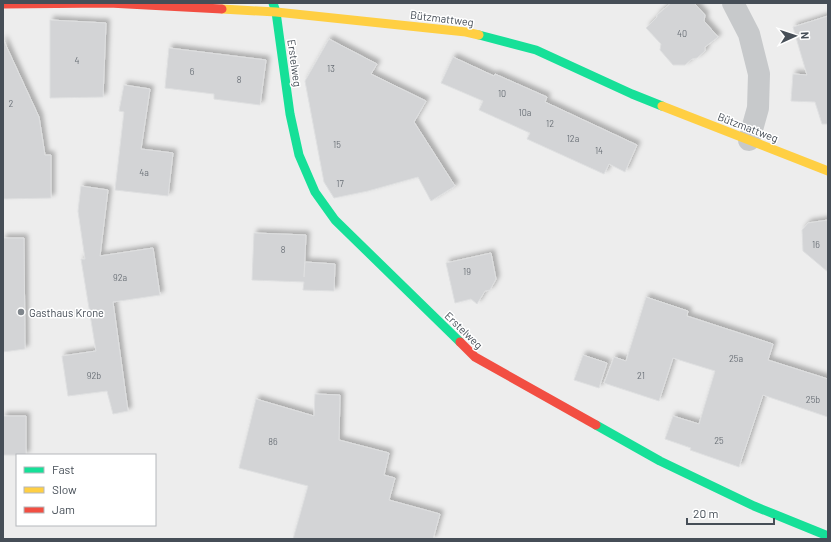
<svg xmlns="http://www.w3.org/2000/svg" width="831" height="542" font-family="Barlow,sans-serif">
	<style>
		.building { fill: #d3d4d6; stroke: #dedfe0; filter: url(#shadow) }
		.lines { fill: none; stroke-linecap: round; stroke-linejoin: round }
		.street { stroke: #c7c9cb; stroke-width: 22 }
		.fast { stroke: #16e098; stroke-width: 9 }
		.slow { stroke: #ffcf43; stroke-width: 9 }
		.jam { stroke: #f24e42; stroke-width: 9 }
		.poi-dot { fill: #80868c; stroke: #fff; stroke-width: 1.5 }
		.labels { text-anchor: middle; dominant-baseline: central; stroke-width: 3; stroke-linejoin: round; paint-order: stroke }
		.number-label { font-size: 9px; fill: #6b7178 }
		.street-label { font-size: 11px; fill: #464e57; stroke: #fff }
		.poi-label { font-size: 11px; fill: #464e57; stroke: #fff; text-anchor: start }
	</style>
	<defs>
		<filter id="shadow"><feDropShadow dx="3.5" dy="-3.5" stdDeviation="2" flood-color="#0004"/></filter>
	</defs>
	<rect width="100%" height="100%" fill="#ededed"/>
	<!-- building -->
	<path class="building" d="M671 3H694L705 15 704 21 718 37 705 47V51L697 58 692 59 685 65H673L660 50 661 44 646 28 657 17V15Z
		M828 16V124H822L815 102 791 101 793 74 807 75 793 27Z
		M50 20 106 23 103 97 50 98Z
		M3 39 39 117 45 155H51V198L3 199Z
		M329 39 377 64 371 74 426 101 414 122 455 186 431 201 418 177 368 191 334 198 324 182 305 81Z
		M169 48 266 60 260 105 214 99V94L165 88Z
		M453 57 494 76 495 74 547 97 545 102 637 145 625 172 609 164 604 174 527 139 530 133 479 110 483 101 441 83Z
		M124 85 150 89 141 149 173 153 168 196 115 190 124 112 119 111Z
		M81 186 108 190 100 256 153 248 160 295 113 302 128 411 113 414 107 391 68 396 62 356 96 351 81 259H85L78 211Z
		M828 220V272L803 251 802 230 808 223Z
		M254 233 306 235 304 277 305 262 335 264 334 291 303 290 304 282 252 280Z
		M3 238H24L25 349 3 352Z
		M491 253 496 279 490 290 485 291 477 304 471 299 455 303 446 263Z
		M646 297 688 311 687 316 773 344 768 360 828 379V417L763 395 739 467 690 450 691 448 665 439 673 416 699 424 715 371 673 358 659 401 604 383 614 357 626 361Z
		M583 355 607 363 599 388 574 380Z
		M315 394 340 395 339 440 389 453 384 475 395 478 389 500 440 514 433 539H293L308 486 239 468 256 399 314 416Z
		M3 416H26V455H3Z"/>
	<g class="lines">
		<!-- street -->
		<path class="street" d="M733 3 749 34 759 74 758 108 749 140"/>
		<!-- fast -->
		<path class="fast" d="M273 3 276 12 290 114 299 155 315 192 335 220 460 342
			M479 35 536 50 632 94 662 106
			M596 425 660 461 754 506 828 536"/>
		<!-- slow -->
		<path class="slow" d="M222 9 276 12 466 32 479 35
			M662 106 828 171"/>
		<!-- jam -->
		<path class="jam" d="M3 4 109 3 222 9
			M460 342 475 357 596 425"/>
	</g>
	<!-- markers -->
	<circle class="poi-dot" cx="21" cy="312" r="4"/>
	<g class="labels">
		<!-- number labels -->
		<g class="number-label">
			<text x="682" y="33">40</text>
			<text x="77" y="60">4</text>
			<text x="331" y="68">13</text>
			<text x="192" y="71">6</text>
			<text x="239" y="79">8</text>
			<text x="502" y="93">10</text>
			<text x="11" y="103">2</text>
			<text x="525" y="112">10a</text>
			<text x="550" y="123">12</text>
			<text x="573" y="138">12a</text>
			<text x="337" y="144">15</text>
			<text x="599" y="150">14</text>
			<text x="144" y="172">4a</text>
			<text x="340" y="183">17</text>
			<text x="816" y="244">16</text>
			<text x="283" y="249">8</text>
			<text x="467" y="271">19</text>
			<text x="120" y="277">92a</text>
			<text x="736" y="358">25a</text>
			<text x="94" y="375">92b</text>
			<text x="641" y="375">21</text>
			<text x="813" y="399">25b</text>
			<text x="719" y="440">25</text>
			<text x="273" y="441">86</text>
		</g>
		<!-- street labels -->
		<g class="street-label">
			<text transform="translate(442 18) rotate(7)">Bützmattweg</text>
			<text transform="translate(295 63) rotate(82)">Erstelweg</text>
			<text transform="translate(748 127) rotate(21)">Bützmattweg</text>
			<text transform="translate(464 330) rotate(44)">Erstelweg</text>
		</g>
		<!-- poi labels -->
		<g class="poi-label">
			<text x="29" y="312">Gasthaus Krone</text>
		</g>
	</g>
	<!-- border -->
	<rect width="831" height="542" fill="none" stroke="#464e57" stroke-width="8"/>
	<!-- legend -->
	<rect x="16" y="454" width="140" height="72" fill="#ffffff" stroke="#b5b8bc"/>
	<rect x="24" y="467" width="20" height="6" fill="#16e098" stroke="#b5b8bc"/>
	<text x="52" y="474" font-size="12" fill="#464e57">Fast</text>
	<rect x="24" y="487" width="20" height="6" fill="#ffcf43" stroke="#b5b8bc"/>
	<text x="52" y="494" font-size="12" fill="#464e57">Slow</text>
	<rect x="24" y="507" width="20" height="6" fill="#f24e42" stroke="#b5b8bc"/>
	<text x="52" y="514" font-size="12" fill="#464e57">Jam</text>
	<!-- north arrow -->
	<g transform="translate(795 36) rotate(87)" stroke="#ffffff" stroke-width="3" paint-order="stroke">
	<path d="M0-3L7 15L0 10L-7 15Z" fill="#464e57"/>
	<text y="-6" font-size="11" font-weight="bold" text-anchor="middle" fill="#464e57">N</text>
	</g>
	<!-- scale -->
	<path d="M687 518v6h87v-6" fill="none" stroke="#464e57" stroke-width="2"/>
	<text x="693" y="518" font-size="12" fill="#464e57" stroke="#ffffff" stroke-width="3" paint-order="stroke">20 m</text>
</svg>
